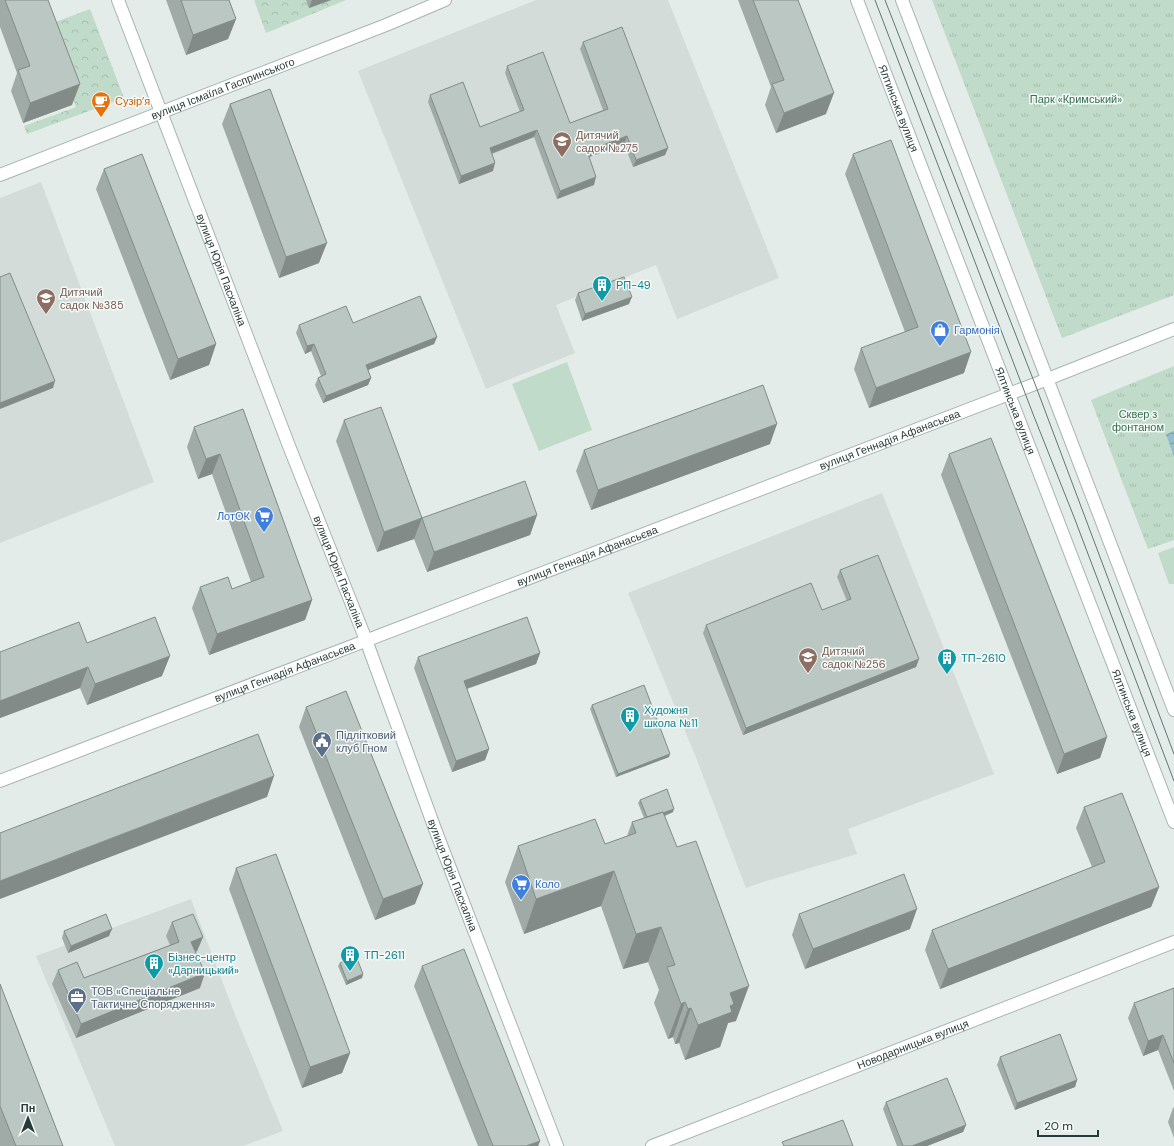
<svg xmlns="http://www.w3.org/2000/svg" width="1174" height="1146" font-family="'DM Sans',sans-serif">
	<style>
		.built { fill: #d3dcd8 }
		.green { fill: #c0dbc9 }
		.forest { fill: url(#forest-crowns) }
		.park { fill: url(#park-tufts) }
		.water { fill: url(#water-waves) }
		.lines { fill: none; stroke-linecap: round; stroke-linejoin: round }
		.minor-casing { stroke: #a7b4b0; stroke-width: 14 }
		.minor { stroke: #fff; stroke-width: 12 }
		.tram { stroke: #607773; stroke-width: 1 }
		.wall { fill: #a0aba7 }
		.shaded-wall { fill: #828b88 }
		.building { fill: #bac7c2; stroke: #828b88 }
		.labels { text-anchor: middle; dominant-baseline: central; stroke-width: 3; stroke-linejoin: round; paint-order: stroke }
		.street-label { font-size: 11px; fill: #263c38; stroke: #f5f9f7 }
		.park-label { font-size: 11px; fill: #346f4f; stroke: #f5f9f7 }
		.food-label { font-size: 11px; fill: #c56008; stroke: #f5f9f7; text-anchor: start }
		.education-label { font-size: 11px; fill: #785e54; stroke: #f5f9f7; text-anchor: start }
		.culture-label { font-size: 11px; fill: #0d838f; stroke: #f5f9f7; text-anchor: start }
		.shop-label { font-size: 11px; fill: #366cbe; stroke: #f5f9f7; text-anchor: start }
		.service-label { font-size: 11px; fill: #4e5e75; stroke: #f5f9f7; text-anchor: start }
	</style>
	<defs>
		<pattern id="forest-crowns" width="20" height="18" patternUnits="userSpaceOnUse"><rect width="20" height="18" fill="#c0dbc9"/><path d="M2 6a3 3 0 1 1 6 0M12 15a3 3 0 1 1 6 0" fill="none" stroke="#a5bdad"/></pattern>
		<pattern id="park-tufts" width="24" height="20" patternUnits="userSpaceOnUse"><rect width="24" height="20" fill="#c0dbc9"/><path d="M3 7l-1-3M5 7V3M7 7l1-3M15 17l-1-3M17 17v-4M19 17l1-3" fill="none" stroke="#a5bdad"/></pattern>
		<pattern id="water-waves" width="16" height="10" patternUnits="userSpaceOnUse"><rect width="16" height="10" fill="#92becb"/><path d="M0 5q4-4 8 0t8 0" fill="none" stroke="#779ca6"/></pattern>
	</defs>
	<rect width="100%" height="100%" fill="#e4ece9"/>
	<!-- built -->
	<path class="built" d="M536 0H668L779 278 677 319 656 265 556 305 575 353 486 389 358 71Z
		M41 182 154 482 0 543V198Z
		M882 493 994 774 848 829 857 854 763 882 746 888 695 755 628 593Z
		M191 899 234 1012 283 1131 243 1146H115L36 956Z"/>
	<!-- green -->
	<path class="green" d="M567 362 592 430 539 451 512 384Z
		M1174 547V584H1169L1158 553Z"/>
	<!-- forest -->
	<path class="forest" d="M254 0H346L266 33Z
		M90 9 124 98 27 134 24 126 76 107 45 26Z"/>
	<!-- park -->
	<path class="park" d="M932 0H1174V295L1062 338Z
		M1174 366V540L1148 549 1091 400Z"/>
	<!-- water -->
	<path class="water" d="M1174 431V457L1166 434Z"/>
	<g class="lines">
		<defs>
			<g id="minor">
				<path id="s1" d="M118 0 289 446 366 640 435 829 557 1146"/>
				<path id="s2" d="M857 0 1174 822"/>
				<path d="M902 0 1174 710"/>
				<path id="s3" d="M0 175 386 25 445 0"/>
				<path id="s4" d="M0 781 1035 384 1174 329"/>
				<path id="s5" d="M652 1146 1174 942"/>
			</g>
		</defs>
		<!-- minor casing -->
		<use href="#minor" class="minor-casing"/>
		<!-- minor -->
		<use href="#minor" class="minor"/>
		<!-- tram -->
		<path class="tram" d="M875 0 1033 414 1074 517 1174 781
			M885 0 1035 384 1174 754"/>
	</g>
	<!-- wall -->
	<path class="wall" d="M0 0H48L72 105 23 123 11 91 17 73 0 27Z
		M166 0H229L236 19 228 39 186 55Z
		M306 0H331L309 8Z
		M738 0H798L826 114 776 133 765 105 771 87Z
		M583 42 668 148 665 155 633 167 624 144 589 157 594 185 557 199 534 137 492 154 493 171 459 184 428 102 430 95 480 127 520 112 505 73 507 66 570 123 603 110 580 49Z
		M230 104 319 263 279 278 222 124Z
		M853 154 964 373 869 408 854 369 861 348 905 332 845 174Z
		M104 169 216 344 209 365 170 380 96 189Z
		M578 293 629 304 582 321 575 300Z
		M353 323 437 337 434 344 368 370 371 378 368 385 323 403 315 385 318 378 321 376 311 351 305 354 296 333 299 325Z
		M243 409 312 600 305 620 209 655 192 608 200 587 232 589 251 582 212 474 198 479 187 447 194 427Z
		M344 420 422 518 537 515 530 535 427 572 414 539 377 552 336 441Z
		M770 444 591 510 576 471 584 450Z
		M949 454 1107 737 1100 758 1057 774 941 475Z
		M840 570 919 659 916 667 743 735 703 633 706 625 822 610 847 601 837 577Z
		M87 643 162 676 87 705 80 688 0 718V652Z
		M540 653 536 664 467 689 489 749 485 760 452 772 414 668 418 657Z
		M592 705 669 757 616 777 590 709Z
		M306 707 415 904 375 920 299 727Z
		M640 800 673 812 665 816 736 1021 728 1023 720 1047 685 1060 679 1043 675 1044 673 1037 668 1039 654 1003 659 990 648 962 623 969 601 906 524 934 505 882 518 846 605 844 627 836 632 822 644 818 638 803Z
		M1084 807 1159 887 1151 907 940 989 925 950 932 930 1092 867 1076 828Z
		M236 868 350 1053 342 1073 302 1088 229 889Z
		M799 914 910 929 805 969 792 935Z
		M172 922 203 937 197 951 196 952 200 988 76 1038 52 984 58 970 84 978 170 945 166 936Z
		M64 931 109 936 68 953 62 938Z
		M340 963 363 974 362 978 346 985 338 966Z
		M422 966 540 1141 538 1146H478L414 986Z
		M0 984 63 1146H0Z
		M1174 988V1091L1158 1050 1143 1056 1128 1018 1134 1003Z
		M1000 1057 1077 1080 1075 1087 1015 1110 997 1065Z
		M886 1102 966 1125 963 1132 927 1146H897L883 1109Z
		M1174 1107V1138L1168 1122 1173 1108Z"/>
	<!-- shaded-wall -->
	<path class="shaded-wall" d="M312 0H331L309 8Z
		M236 19 228 39 186 55 193 35Z
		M80 84 72 105 23 123 30 103Z
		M834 93 826 114 776 133 784 113Z
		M537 130 534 137 487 155 490 148Z
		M627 136 624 144 584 159 587 151Z
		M668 148 665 155 633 167 636 160Z
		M495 163 493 171 459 184 461 176Z
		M596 177 594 185 557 199 560 191Z
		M327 243 319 263 279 278 286 257Z
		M632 297 629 304 582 321 585 314Z
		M437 337 434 344 363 372 366 365Z
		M216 344 209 365 170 380 178 359Z
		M314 344 311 351 305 354 307 346Z
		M971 352 964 373 869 408 876 388Z
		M371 378 368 385 323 403 326 396Z
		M55 381 53 388 0 409V403Z
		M777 424 770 444 591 510 598 490Z
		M220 454 212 474 198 479 206 459Z
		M537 515 530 535 427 572 434 552Z
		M422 518 414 539 377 552 384 532Z
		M312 600 305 620 209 655 217 634Z
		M540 653 536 664 460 691 464 681Z
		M170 656 162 676 87 705 95 684Z
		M919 659 916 667 743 735 746 728Z
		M88 667 80 688 0 718V701Z
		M1107 737 1100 758 1057 774 1064 754Z
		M489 749 485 760 452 772 456 761Z
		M670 754 669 757 616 777 618 774Z
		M274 776 267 797 0 899V881Z
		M674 809 673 812 646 823 647 819Z
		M614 871 601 906 524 934 536 899Z
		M423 884 415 904 375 920 383 899Z
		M1159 887 1151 907 940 989 948 969Z
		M917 909 910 929 805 969 813 949Z
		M661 927 648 962 623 969 636 934Z
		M112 929 109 936 68 953 71 946Z
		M203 937 197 951 186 956 191 942Z
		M205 973 200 988 76 1038 81 1024Z
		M363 974 362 978 346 985 347 981Z
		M749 986 736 1021 728 1023 720 1047 685 1060 698 1025 730 993Z
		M685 1002 673 1037 668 1039 681 1004Z
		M691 1008 679 1043 675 1044 688 1009Z
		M1163 1035 1158 1050 1143 1056 1148 1041Z
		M350 1053 342 1073 302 1088 310 1067Z
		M1077 1080 1075 1087 1015 1110 1017 1103Z
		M966 1125 963 1132 927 1146H912Z
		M540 1141 538 1146H526Z"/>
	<!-- building -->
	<path class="building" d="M5 0H48L80 84 30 103 18 70 30 66Z
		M181 0H229L236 19 193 35Z
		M753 0H798L834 93 784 113 772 84 784 80Z
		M622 27 668 148 636 160 627 136 587 151 596 177 560 191 537 130 490 148 495 163 461 176 430 95 463 82 480 127 524 110 507 66 543 52 570 123 608 109 583 42Z
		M270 89 327 243 286 257 230 104Z
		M891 140 971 352 876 388 861 348 918 327 853 154Z
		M142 154 216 344 178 359 104 169Z
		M10 273 55 381 0 403V277Z
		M624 277 632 297 585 314 578 293Z
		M420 296 437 337 366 365 371 378 326 396 318 378 326 374 314 344 307 346 299 325 346 306 353 323Z
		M763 385 777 424 598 490 584 450Z
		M381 407 422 518 384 532 344 420Z
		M243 409 312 600 217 634 200 587 228 577 232 589 264 577 220 454 206 459 194 427Z
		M991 438 1107 737 1064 754 949 454Z
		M525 481 537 515 434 552 422 518Z
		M878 555 919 659 746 728 706 625 811 583 822 610 851 599 840 570Z
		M155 617 170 656 95 684 88 667 0 701V652L79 622 87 643Z
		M527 617 540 653 464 681 489 749 456 761 418 657Z
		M644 685 670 754 618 774 592 705Z
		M346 691 423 884 383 899 306 707Z
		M258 734 274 776 0 881V833Z
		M667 789 674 809 663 813V812L647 817 640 800Z
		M1122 793 1159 887 948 969 932 930 1105 862 1084 807Z
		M663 812 677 847 696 841 749 986 730 993 734 1004 730 1006 732 1012 698 1025 691 1008 688 1009 685 1002 681 1004 667 967 675 965 661 927 636 934 614 871 536 899 518 846 595 819 605 844 636 833 632 822Z
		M276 854 350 1053 310 1067 236 868Z
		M904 874 917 909 813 949 799 914Z
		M106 914 112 929 71 946 64 931Z
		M193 914 203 937 191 942 205 973 81 1024 58 970 77 962 84 978 179 942 172 922Z
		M464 949 540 1141 526 1146H493L422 966Z
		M356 956 363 974 347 981 340 963Z
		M0 984 63 1146H16L0 1106Z
		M1174 988V1063L1163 1035 1148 1041 1134 1003Z
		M1060 1034 1077 1080 1017 1103 1000 1057Z
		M947 1078 966 1125 912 1146H903L886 1102Z
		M843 1120 853 1146H784L782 1142Z"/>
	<!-- icons -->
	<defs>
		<symbol id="cafe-pin" viewBox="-11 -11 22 30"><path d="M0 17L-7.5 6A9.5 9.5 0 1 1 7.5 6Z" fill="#e8710a" stroke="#f5f9f7"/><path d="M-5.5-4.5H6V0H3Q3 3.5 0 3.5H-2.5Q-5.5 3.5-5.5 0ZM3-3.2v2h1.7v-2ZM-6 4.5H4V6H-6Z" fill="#fff"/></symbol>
		<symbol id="school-pin" viewBox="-11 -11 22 30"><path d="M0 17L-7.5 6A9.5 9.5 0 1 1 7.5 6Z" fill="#8d6e63" stroke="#f5f9f7"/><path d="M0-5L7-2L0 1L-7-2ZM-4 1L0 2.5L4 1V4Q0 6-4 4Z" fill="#fff"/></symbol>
		<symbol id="building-pin" viewBox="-11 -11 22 30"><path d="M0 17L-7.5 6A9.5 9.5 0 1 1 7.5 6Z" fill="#0f9aa8" stroke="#f5f9f7"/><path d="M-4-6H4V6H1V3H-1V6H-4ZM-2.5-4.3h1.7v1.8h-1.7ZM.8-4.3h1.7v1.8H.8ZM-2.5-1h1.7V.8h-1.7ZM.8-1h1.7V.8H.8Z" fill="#fff"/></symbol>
		<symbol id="shop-pin" viewBox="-11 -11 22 30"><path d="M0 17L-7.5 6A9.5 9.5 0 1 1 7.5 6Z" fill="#3f7fe0" stroke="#f5f9f7"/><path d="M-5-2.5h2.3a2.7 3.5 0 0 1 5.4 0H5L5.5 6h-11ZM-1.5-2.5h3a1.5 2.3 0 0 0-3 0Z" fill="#fff"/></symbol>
		<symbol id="supermarket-pin" viewBox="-11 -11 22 30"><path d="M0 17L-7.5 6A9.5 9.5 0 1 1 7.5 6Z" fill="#3f7fe0" stroke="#f5f9f7"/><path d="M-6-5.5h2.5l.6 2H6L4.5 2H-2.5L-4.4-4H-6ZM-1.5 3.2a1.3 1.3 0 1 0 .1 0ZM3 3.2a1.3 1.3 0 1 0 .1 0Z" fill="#fff"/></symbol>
		<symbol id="civic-pin" viewBox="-11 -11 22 30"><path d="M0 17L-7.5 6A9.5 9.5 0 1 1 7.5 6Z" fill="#5c6f8a" stroke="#f5f9f7"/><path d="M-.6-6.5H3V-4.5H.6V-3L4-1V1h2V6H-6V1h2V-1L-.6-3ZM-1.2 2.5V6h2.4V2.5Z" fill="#fff"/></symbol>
		<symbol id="office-pin" viewBox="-11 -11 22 30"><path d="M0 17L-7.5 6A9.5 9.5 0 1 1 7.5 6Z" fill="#5c6f8a" stroke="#f5f9f7"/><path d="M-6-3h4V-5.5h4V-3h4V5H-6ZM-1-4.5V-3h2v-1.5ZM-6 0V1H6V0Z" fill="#fff"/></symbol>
	</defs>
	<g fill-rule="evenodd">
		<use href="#cafe-pin" x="90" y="90" width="22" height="30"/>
		<use href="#school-pin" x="551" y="130" width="22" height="30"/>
		<use href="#building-pin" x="591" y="274" width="22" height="30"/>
		<use href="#school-pin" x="35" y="287" width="22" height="30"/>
		<use href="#shop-pin" x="929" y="319" width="22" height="30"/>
		<use href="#supermarket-pin" x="253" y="505" width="22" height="30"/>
		<use href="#school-pin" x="797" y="646" width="22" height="30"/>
		<use href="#building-pin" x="936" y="647" width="22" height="30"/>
		<use href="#building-pin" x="619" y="705" width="22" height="30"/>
		<use href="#civic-pin" x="311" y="730" width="22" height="30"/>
		<use href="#supermarket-pin" x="510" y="873" width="22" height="30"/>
		<use href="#building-pin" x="339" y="944" width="22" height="30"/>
		<use href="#building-pin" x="143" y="952" width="22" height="30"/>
		<use href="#office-pin" x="66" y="986" width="22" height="30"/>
	</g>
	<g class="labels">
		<!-- street labels -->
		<g class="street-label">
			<text stroke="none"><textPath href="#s3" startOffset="239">вулиця Ісмаїла Гаспринського</textPath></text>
			<text stroke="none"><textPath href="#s2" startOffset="116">Ялтинська вулиця</textPath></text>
			<text stroke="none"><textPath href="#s1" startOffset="289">вулиця Юрія Пасхаліна</textPath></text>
			<text stroke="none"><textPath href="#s2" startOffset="440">Ялтинська вулиця</textPath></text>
			<text stroke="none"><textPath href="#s4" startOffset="953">вулиця Геннадія Афанасьєва</textPath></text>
			<text stroke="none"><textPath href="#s4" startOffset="629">вулиця Геннадія Афанасьєва</textPath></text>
			<text stroke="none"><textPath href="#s1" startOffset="613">вулиця Юрія Пасхаліна</textPath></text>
			<text stroke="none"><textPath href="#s4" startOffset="305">вулиця Геннадія Афанасьєва</textPath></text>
			<text stroke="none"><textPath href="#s2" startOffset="764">Ялтинська вулиця</textPath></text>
			<text stroke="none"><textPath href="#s1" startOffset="937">вулиця Юрія Пасхаліна</textPath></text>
			<text stroke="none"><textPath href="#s5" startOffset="280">Новодарницька вулиця</textPath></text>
		</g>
		<!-- park labels -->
		<g class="park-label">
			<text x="1076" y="99">Парк «Кримський»</text>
			<text x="1138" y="414">Сквер з<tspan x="1138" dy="13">фонтаном</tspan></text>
		</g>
		<!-- food labels -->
		<g class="food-label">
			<text x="115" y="101">Сузір’я</text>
		</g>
		<!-- education labels -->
		<g class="education-label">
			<text x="576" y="135">Дитячий<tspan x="576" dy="13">садок №275</tspan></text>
			<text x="60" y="292">Дитячий<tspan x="60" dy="13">садок №385</tspan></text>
			<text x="822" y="651">Дитячий<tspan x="822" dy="13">садок №256</tspan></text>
		</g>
		<!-- culture labels -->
		<g class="culture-label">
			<text x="616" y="285">РП-49</text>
			<text x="961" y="658">ТП-2610</text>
			<text x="644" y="710">Художня<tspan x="644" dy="13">школа №11</tspan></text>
			<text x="364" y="955">ТП-2611</text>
			<text x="168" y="957">Бізнес-центр<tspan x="168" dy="13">«Дарницький»</tspan></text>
		</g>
		<!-- shop labels -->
		<g class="shop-label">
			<text x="954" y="330">Гармонія</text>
			<text x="250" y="516" text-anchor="end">ЛотОК</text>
			<text x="535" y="884">Коло</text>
		</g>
		<!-- service labels -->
		<g class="service-label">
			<text x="336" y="735">Підлітковий<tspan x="336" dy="13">клуб Гном</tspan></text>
			<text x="91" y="991">ТОВ «Спеціальне<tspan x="91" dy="13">Тактичне Спорядження»</tspan></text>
		</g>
	</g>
	<!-- north arrow -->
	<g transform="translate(28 1118)" stroke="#f5f9f7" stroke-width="3" paint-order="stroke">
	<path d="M0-3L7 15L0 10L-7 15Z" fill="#263c38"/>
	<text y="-6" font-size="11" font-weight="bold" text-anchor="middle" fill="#263c38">Пн</text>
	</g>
	<!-- scale -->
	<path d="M1038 1130v6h60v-6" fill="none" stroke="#263c38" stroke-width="2"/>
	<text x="1044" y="1130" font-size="12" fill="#263c38" stroke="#f5f9f7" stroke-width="3" paint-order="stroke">20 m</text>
</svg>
